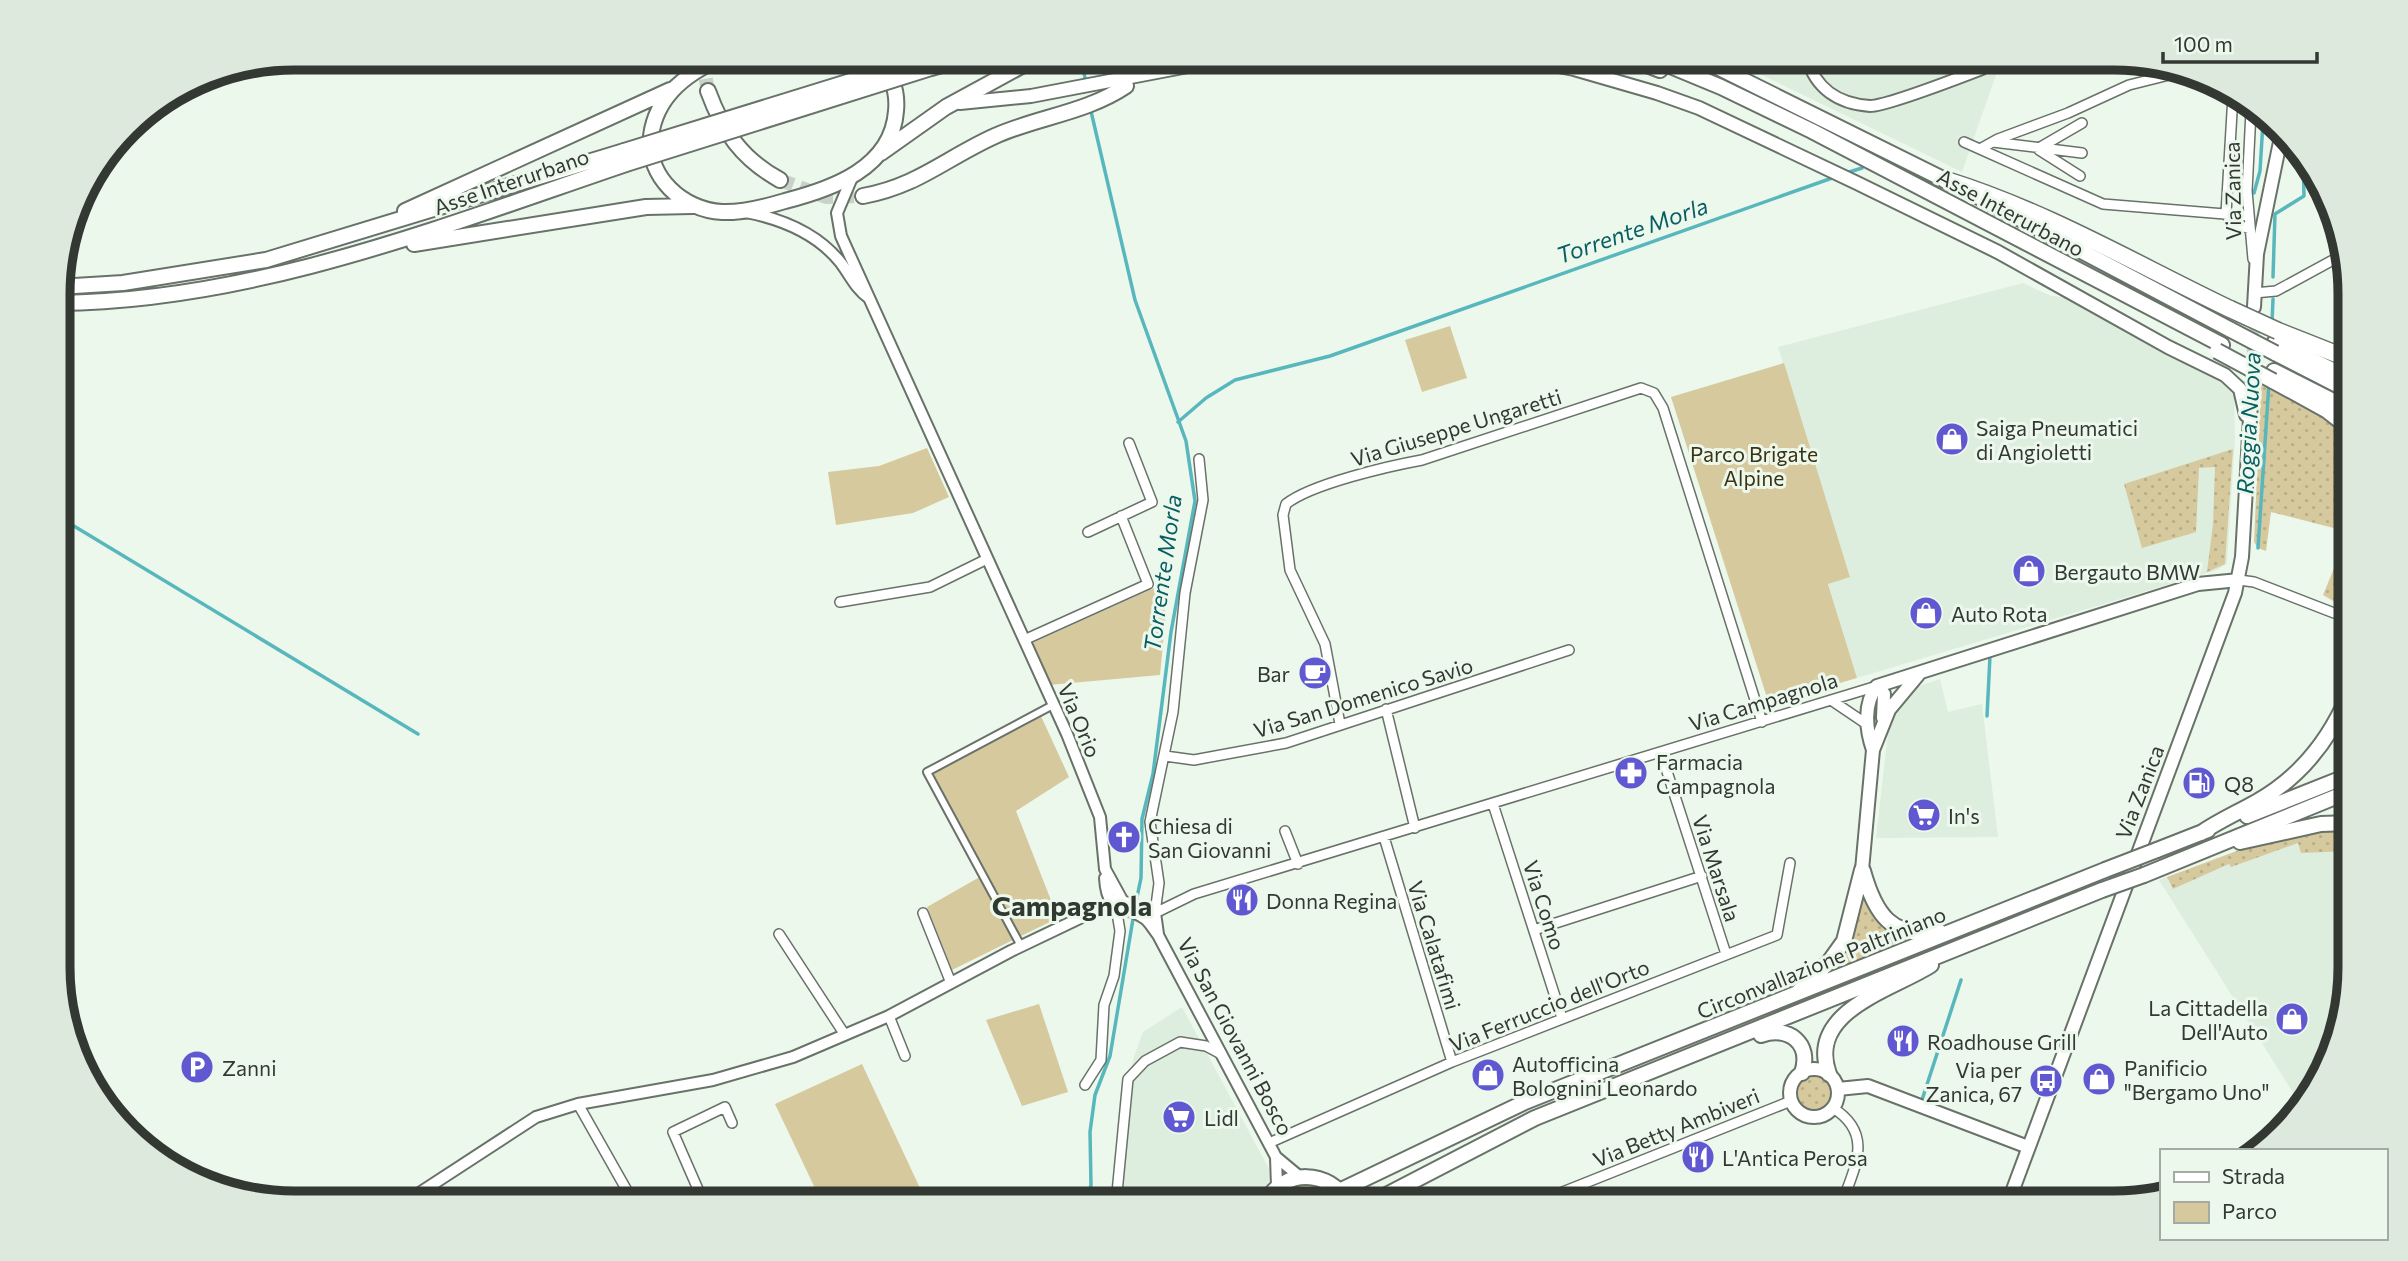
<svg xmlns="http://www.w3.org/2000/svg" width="2408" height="1261" font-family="Commissioner,sans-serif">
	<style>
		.built { fill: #ddedde }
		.grass { fill: url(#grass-dots) }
		.park { fill: #d6c99e }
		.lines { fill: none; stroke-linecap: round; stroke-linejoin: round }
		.stream { stroke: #58b7bd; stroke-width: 3.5 }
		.secondary-tunnel { stroke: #c8d2c8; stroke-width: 12; stroke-dasharray: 12 6; stroke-linecap: butt }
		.trunk-tunnel { stroke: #c8d2c8; stroke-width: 14; stroke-dasharray: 14 7; stroke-linecap: butt }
		.pedestrian-casing { stroke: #687269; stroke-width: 10 }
		.minor-casing { stroke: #687269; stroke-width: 12 }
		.tertiary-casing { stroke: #687269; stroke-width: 14 }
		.secondary-casing { stroke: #687269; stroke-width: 16 }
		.primary-casing { stroke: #687269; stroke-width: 18 }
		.trunk-casing { stroke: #687269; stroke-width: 18 }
		.motorway-casing { stroke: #687269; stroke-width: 19 }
		.pedestrian { stroke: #fff; stroke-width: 6 }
		.minor { stroke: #fff; stroke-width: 9 }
		.tertiary { stroke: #fff; stroke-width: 10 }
		.secondary { stroke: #fff; stroke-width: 12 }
		.primary { stroke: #fff; stroke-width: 14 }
		.trunk { stroke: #fff; stroke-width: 14 }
		.motorway { stroke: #fff; stroke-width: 16 }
		.trunk-bridge-casing { stroke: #687269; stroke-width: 18; stroke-linecap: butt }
		.motorway-bridge-casing { stroke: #687269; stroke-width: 19; stroke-linecap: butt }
		.trunk-bridge { stroke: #fff; stroke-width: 14 }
		.motorway-bridge { stroke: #fff; stroke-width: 16 }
		.labels { text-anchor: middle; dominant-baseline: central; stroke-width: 6; stroke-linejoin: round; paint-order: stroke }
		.street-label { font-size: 21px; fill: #333833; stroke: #edf8ed }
		.poi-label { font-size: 21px; fill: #333833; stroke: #edf8ed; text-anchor: start }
		.park-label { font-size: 21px; fill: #3c3314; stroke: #edf8ed }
		.water-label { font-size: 23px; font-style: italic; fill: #085e62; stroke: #edf8ed }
		.district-label { font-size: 28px; font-weight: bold; fill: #303930; stroke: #edf8ed }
		.rim { fill: none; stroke: #333833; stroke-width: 9 }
	</style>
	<defs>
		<pattern id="grass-dots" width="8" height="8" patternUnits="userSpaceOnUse" patternTransform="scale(1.75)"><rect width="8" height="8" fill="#d6c99e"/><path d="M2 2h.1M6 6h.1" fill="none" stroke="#b8ad89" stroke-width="1.8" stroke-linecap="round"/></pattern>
	</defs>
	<rect width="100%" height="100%" fill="#edf8ed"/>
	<!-- built -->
	<path class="built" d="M1727 58H2009L1996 75 1962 172Z
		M2023 283 2051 296 2063 297 2164 354 2234 385 2235 440 2227 564 2217 570 1857 678 1828 583 1850 576 1778 347Z
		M1940 679 1948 712 1982 704 1998 837 1876 838 1889 724 1913 688Z
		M2298 843 2350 851V967L2326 1072 2299 1102 2159 880 2167 877 2173 889 2229 864Z
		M1182 1007 1269 1169V1180L1257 1203H1113L1119 1113 1135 1054 1143 1032Z"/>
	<!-- grass -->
	<path class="grass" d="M2261 385 2292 401 2295 398 2349 434V532L2271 512 2266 551 2258 548 2254 542Z
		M2233 449 2225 564 2207 572 2213 524 2215 467 2199 468 2196 532 2142 548 2124 484Z
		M2349 532V599L2342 606 2323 595Z
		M2326 830 2350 831V851L2301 853 2298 843 2231 867 2229 864 2173 889 2167 877 2258 843Z
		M1862 878 1867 898 1910 937 1832 971 1850 941Z
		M1797 1094a17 17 0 1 1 34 0a17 17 0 1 1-34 0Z
		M1305 1183 1324 1190 1294 1203H1271L1289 1186Z"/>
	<!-- park -->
	<path class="park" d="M1450 326 1467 378 1422 392 1405 340Z
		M1784 363 1850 577 1828 584 1857 678 1769 704 1671 397Z
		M927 448 949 497 913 513 836 525 828 472 879 466Z
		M1154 588 1166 613 1160 675 1049 685 1030 644Z
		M1040 714 1069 777 1016 811 1058 918 952 970 927 907 985 874 932 774Z
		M1039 1004 1068 1092 1022 1106 986 1020Z
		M862 1064 927 1203H822L775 1104Z"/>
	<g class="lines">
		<!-- stream -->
		<path class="stream" d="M1081 58 1086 83
			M1090 107 1135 300 1186 441 1195 501 1171 632 1153 774 1142 819 1141 878 1136 902
			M1846 173 1862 168
			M2254 193 2260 171 2263 122
			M2273 277 2275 214 2304 196 2303 156
			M2272 323 2273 299
			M1178 422 1206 398 1235 380 1330 356 1835 177
			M59 517 418 734
			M2258 548 2269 383
			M1987 716 1990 656
			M1921 1103 1961 980
			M1087 1203 1091 1185 1090 1132 1095 1095 1110 1056 1134 913"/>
		<!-- secondary-tunnel -->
		<path class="secondary-tunnel" d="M2252 377 2254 315"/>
		<!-- trunk-tunnel -->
		<path class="trunk-tunnel" d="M702 58 708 91
			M1138 77 1165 58
			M780 180 826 197 863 196"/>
		<defs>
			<path id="pedestrian" d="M1021 946 927 772 1053 705"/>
			<path id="minor" d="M2233 95 2226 214 2232 223 2250 229
				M2251 111 2247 191 2253 259
				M1964 142 2103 204 2249 216
				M1993 142 2082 153
				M2039 148 2082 123
				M1980 149 1998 139 2068 113 2129 85 2177 73
				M2039 150 2080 176
				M2254 293 2276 291 2344 254
				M1088 532 1152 502 1129 443
				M2239 580 2254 582 2334 613
				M840 602 930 587 987 559
				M1024 640 1148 584 1121 516
				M1831 700 1868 725
				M1386 709 1415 828
				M1340 724 1325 644 1290 570 1283 515 1286 504C1311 484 1389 466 1422 460L1641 388 1654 393 1663 408 1762 722
				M1661 753 1726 954
				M1165 756 1194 760 1286 743 1569 650
				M1493 804 1562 1018
				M1285 831 1298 864
				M1384 837 1452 1062
				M923 913 951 983
				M1155 913 1159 883 1150 822 1173 712 1185 593 1203 500 1199 459
				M1149 916 1194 894 1877 686
				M1534 930 1702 876
				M779 934 845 1035
				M889 1016 905 1056
				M1085 1085 1101 1060 1104 1005 1114 976 1120 931 1116 907
				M578 1104 634 1203
				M1833 1108C1874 1134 1855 1166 1842 1203
				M1269 1143 1452 1062 1777 935 1790 863
				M704 1203 673 1132 725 1107 732 1123
				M1116 1203 1128 1079 1145 1061 1180 1042 1206 1046 1221 1054
				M1535 1203 1791 1101"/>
			<path id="tertiary" d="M1807 58C1815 88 1838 104 1870 106 1887 106 1961 77 1982 69L1994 58
				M853 175 837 213 841 236 1067 734 1100 817 1105 869 1122 900
				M746 212C782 219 818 234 841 263 850 275 856 289 869 298
				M1105 878C1107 914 1122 903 1144 918 1149 921 1154 930 1158 935L1276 1157 1300 1177
				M1117 899 1155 913 1158 934
				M1276 1157 1277 1187
				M404 1203 536 1117 578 1104 713 1080 793 1057 889 1016 1011 951 1103 907H1116"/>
			<path id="secondary" d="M1519 58 1574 69 1657 93 1699 108 1857 183 1998 252 2168 347 2225 375 2240 389 2246 415
				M960 103 1031 96 1230 58
				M2254 307 2257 254 2281 137
				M1877 686 2198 584 2239 580
				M1877 686 1884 694 1883 718
				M1873 750C1866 730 1863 704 1877 686
				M1862 870 1873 750 1889 710 1919 674
				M1790 1093a24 24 0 1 1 48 0a24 24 0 1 1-48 0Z
				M1838 1089 1868 1086 2028 1147
				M2008 1203 2235 593 2242 557 2252 384"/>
			<path id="primary" d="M1265 1203C1283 1168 1330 1169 1348 1203"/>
			<path id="trunk" d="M722 58C688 72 656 96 651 136 646 177 683 210 722 212 743 213 765 207 785 201 832 189 892 168 896 111 898 91 891 73 878 58
				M1629 58 1660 70
				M1651 58 1721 87 1812 131 2222 345
				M1699 58 1955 185
				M931 68 967 58
				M708 91C723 132 742 159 780 180
				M881 153 946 107 1036 58
				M863 196C918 186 946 158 995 136 1037 117 1086 113 1126 86
				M1979 197 2231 330
				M405 211 670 90
				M414 244 646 207 692 206
				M58 287 123 283 266 260 624 151
				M58 303C255 301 443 226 626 164
				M2275 342 2349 378
				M2275 353 2349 391
				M2274 371 2349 409
				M2273 381 2326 410 2349 428
				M2247 816 2350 775
				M2201 833C2220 820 2239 812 2258 801 2302 776 2330 739 2349 694
				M2240 842 2321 824 2350 823
				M2157 850 2208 830
				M1863 871C1875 914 1891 939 1940 932
				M2144 875 2350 791
				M1799 991 1829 962 1844 941 1862 870
				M1761 1035C1788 1025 1812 1043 1802 1073
				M1829 1074C1806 1011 1892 990 1931 965
				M1314 1203 1525 1102 2105 870
				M1371 1203 1535 1118 2102 890"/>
			<path id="motorway" d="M1946 180C2046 211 2136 264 2230 309
				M2278 331 2349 359"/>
		</defs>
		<!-- pedestrian casing -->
		<use href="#pedestrian" class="pedestrian-casing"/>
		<!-- minor casing -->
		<use href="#minor" class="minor-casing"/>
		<!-- tertiary casing -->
		<use href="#tertiary" class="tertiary-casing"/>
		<!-- secondary casing -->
		<use href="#secondary" class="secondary-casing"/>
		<!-- primary casing -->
		<use href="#primary" class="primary-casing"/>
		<!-- trunk casing -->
		<use href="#trunk" class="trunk-casing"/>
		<!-- motorway casing -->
		<use href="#motorway" class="motorway-casing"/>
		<!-- pedestrian -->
		<use href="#pedestrian" class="pedestrian"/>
		<!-- minor -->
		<use href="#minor" class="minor"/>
		<!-- tertiary -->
		<use href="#tertiary" class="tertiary"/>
		<!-- secondary -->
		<use href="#secondary" class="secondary"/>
		<!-- primary -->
		<use href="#primary" class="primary"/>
		<!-- trunk -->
		<use href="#trunk" class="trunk"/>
		<!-- motorway -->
		<use href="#motorway" class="motorway"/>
		<defs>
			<path id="trunk-bridge" d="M624 151 925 58
				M626 164 931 68
				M2231 330 2275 353
				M2217 351 2273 381
				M2105 870 2157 850
				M2102 890 2144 875"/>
			<path id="motorway-bridge" d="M2230 309 2278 331"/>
		</defs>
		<!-- trunk-bridge casing -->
		<use href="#trunk-bridge" class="trunk-bridge-casing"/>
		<!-- motorway-bridge casing -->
		<use href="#motorway-bridge" class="motorway-bridge-casing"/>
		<!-- trunk-bridge -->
		<use href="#trunk-bridge" class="trunk-bridge"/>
		<!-- motorway-bridge -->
		<use href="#motorway-bridge" class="motorway-bridge"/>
	</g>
	<!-- icons -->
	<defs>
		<symbol id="shop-disc" viewBox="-11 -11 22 22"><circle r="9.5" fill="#5f58d0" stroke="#edf8ed"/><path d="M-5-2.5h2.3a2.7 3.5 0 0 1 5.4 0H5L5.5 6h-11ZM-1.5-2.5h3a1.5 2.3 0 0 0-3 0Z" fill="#fff"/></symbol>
		<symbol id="cafe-disc" viewBox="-11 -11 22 22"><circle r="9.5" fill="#5f58d0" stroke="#edf8ed"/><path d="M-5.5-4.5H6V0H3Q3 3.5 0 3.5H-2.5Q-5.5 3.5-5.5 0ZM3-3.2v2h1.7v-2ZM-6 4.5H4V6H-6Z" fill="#fff"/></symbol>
		<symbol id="pharmacy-disc" viewBox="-11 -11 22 22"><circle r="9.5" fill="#5f58d0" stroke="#edf8ed"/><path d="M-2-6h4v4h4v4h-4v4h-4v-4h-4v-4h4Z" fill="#fff"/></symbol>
		<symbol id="fuel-disc" viewBox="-11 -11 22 22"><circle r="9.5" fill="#5f58d0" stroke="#edf8ed"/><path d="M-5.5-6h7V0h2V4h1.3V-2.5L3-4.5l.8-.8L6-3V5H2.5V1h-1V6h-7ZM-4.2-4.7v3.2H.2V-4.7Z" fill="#fff"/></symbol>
		<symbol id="supermarket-disc" viewBox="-11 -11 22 22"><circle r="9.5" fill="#5f58d0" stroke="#edf8ed"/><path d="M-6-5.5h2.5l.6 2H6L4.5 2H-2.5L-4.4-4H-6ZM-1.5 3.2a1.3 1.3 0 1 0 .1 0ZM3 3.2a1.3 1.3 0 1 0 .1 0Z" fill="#fff"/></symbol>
		<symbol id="church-disc" viewBox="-11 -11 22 22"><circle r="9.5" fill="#5f58d0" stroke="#edf8ed"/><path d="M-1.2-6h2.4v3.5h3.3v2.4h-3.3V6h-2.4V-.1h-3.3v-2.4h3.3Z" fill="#fff"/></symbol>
		<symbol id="restaurant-disc" viewBox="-11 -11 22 22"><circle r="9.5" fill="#5f58d0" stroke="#edf8ed"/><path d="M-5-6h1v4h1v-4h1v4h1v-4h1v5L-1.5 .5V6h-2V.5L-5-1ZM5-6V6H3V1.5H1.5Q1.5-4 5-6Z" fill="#fff"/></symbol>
		<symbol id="parking-disc" viewBox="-11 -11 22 22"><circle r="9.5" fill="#5f58d0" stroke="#edf8ed"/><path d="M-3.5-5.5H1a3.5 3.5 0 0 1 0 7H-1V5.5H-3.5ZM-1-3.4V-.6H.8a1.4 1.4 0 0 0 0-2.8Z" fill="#fff"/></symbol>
		<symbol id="bus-disc" viewBox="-11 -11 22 22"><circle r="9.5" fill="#5f58d0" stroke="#edf8ed"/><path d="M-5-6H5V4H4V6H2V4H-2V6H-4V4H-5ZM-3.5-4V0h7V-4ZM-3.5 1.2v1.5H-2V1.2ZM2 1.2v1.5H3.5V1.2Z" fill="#fff"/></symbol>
	</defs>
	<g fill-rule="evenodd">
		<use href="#shop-disc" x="1933" y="420" width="38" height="38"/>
		<use href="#shop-disc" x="2010" y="552" width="38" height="38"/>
		<use href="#shop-disc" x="1907" y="594" width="38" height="38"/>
		<use href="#cafe-disc" x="1296" y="654" width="38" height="38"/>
		<use href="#pharmacy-disc" x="1612" y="754" width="38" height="38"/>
		<use href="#fuel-disc" x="2180" y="764" width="38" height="38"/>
		<use href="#supermarket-disc" x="1905" y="796" width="38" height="38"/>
		<use href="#church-disc" x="1105" y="818" width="38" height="38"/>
		<use href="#restaurant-disc" x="1223" y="881" width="38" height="38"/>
		<use href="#shop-disc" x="2273" y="1000" width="38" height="38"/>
		<use href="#restaurant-disc" x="1884" y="1022" width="38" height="38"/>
		<use href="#parking-disc" x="178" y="1048" width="38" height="38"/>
		<use href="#shop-disc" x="1469" y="1056" width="38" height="38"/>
		<use href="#shop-disc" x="2080" y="1060" width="38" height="38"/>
		<use href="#bus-disc" x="2027" y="1062" width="38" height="38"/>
		<use href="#supermarket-disc" x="1160" y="1098" width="38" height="38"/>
		<use href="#restaurant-disc" x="1679" y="1138" width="38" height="38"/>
	</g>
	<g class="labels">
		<!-- street labels -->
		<g class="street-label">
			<text transform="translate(511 181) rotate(-19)">Asse Interurbano</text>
			<text transform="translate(2232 191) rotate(-91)">Via Zanica</text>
			<text transform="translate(2011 212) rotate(28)">Asse Interurbano</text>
			<text transform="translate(1456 427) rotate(-17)">Via Giuseppe Ungaretti</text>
			<text transform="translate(1363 697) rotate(-17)">Via San Domenico Savio</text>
			<text transform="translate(1763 701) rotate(-17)">Via Campagnola</text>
			<text transform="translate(1080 720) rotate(67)">Via Orio</text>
			<text transform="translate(2139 792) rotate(-69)">Via Zanica</text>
			<text transform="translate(1717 868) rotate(72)">Via Marsala</text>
			<text transform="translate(1545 905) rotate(72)">Via Como</text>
			<text transform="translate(1435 945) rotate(73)">Via Calatafimi</text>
			<text transform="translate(1821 962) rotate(-22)">Circonvallazione Paltriniano</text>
			<text transform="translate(1549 1005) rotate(-22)">Via Ferruccio dell'Orto</text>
			<text transform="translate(1236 1036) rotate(62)">Via San Giovanni Bosco</text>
			<text transform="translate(1676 1127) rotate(-22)">Via Betty Ambiveri</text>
		</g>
		<!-- poi labels -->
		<g class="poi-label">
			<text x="1976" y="427">Saiga Pneumatici<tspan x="1976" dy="24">di Angioletti</tspan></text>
			<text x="2054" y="571">Bergauto BMW</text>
			<text x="1951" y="613">Auto Rota</text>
			<text x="1290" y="673" text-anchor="end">Bar</text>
			<text x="1656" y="761">Farmacia<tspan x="1656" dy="24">Campagnola</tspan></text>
			<text x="2224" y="783">Q8</text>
			<text x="1948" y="815">In's</text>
			<text x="1148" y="825">Chiesa di<tspan x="1148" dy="24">San Giovanni</tspan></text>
			<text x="1266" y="900">Donna Regina</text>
			<text x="2268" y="1007" text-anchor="end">La Cittadella<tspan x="2268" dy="24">Dell'Auto</tspan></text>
			<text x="1927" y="1041">Roadhouse Grill</text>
			<text x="1512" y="1063">Autofficina<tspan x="1512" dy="24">Bolognini Leonardo</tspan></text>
			<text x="222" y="1067">Zanni</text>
			<text x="2124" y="1067">Panificio<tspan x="2124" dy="24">"Bergamo Uno"</tspan></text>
			<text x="2022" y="1069" text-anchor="end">Via per<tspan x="2022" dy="24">Zanica, 67</tspan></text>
			<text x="1204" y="1117">Lidl</text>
			<text x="1722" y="1157">L'Antica Perosa</text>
		</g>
		<!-- park labels -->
		<g class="park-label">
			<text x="1754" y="453">Parco Brigate<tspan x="1754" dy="24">Alpine</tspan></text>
		</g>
		<!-- water labels -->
		<g class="water-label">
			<text transform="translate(1632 230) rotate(-19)">Torrente Morla</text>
			<text transform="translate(2248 423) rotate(-87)">Roggia Nuova</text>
			<text transform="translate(1162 573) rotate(-82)">Torrente Morla</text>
		</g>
		<!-- district labels -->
		<g class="district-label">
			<text x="1072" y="905">Campagnola</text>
		</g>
	</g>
	<!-- crop -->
	<path d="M0 0H2408V1261H0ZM294 70H2114A224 224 0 0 1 2338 294V967A224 224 0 0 1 2114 1191H294A224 224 0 0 1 70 967V294A224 224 0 0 1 294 70Z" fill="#dee9de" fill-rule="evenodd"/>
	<path class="rim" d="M294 70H2114A224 224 0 0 1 2338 294V967A224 224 0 0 1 2114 1191H294A224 224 0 0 1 70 967V294A224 224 0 0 1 294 70Z"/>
	<!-- legend -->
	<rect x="2160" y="1149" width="228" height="91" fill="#edf8ed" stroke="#a3aba3" stroke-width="2"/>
	<rect x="2174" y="1172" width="35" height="10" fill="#ffffff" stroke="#a3aba3" stroke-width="2"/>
	<text x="2222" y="1184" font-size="21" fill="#333833">Strada</text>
	<rect x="2174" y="1202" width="35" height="21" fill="#d6c99e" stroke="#a3aba3" stroke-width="2"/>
	<text x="2222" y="1219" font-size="21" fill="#333833">Parco</text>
	<!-- scale -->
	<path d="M2163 52v10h154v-10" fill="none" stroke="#333833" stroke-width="3.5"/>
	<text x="2174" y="52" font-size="21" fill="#333833" stroke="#edf8ed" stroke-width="5" paint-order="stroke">100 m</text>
</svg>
